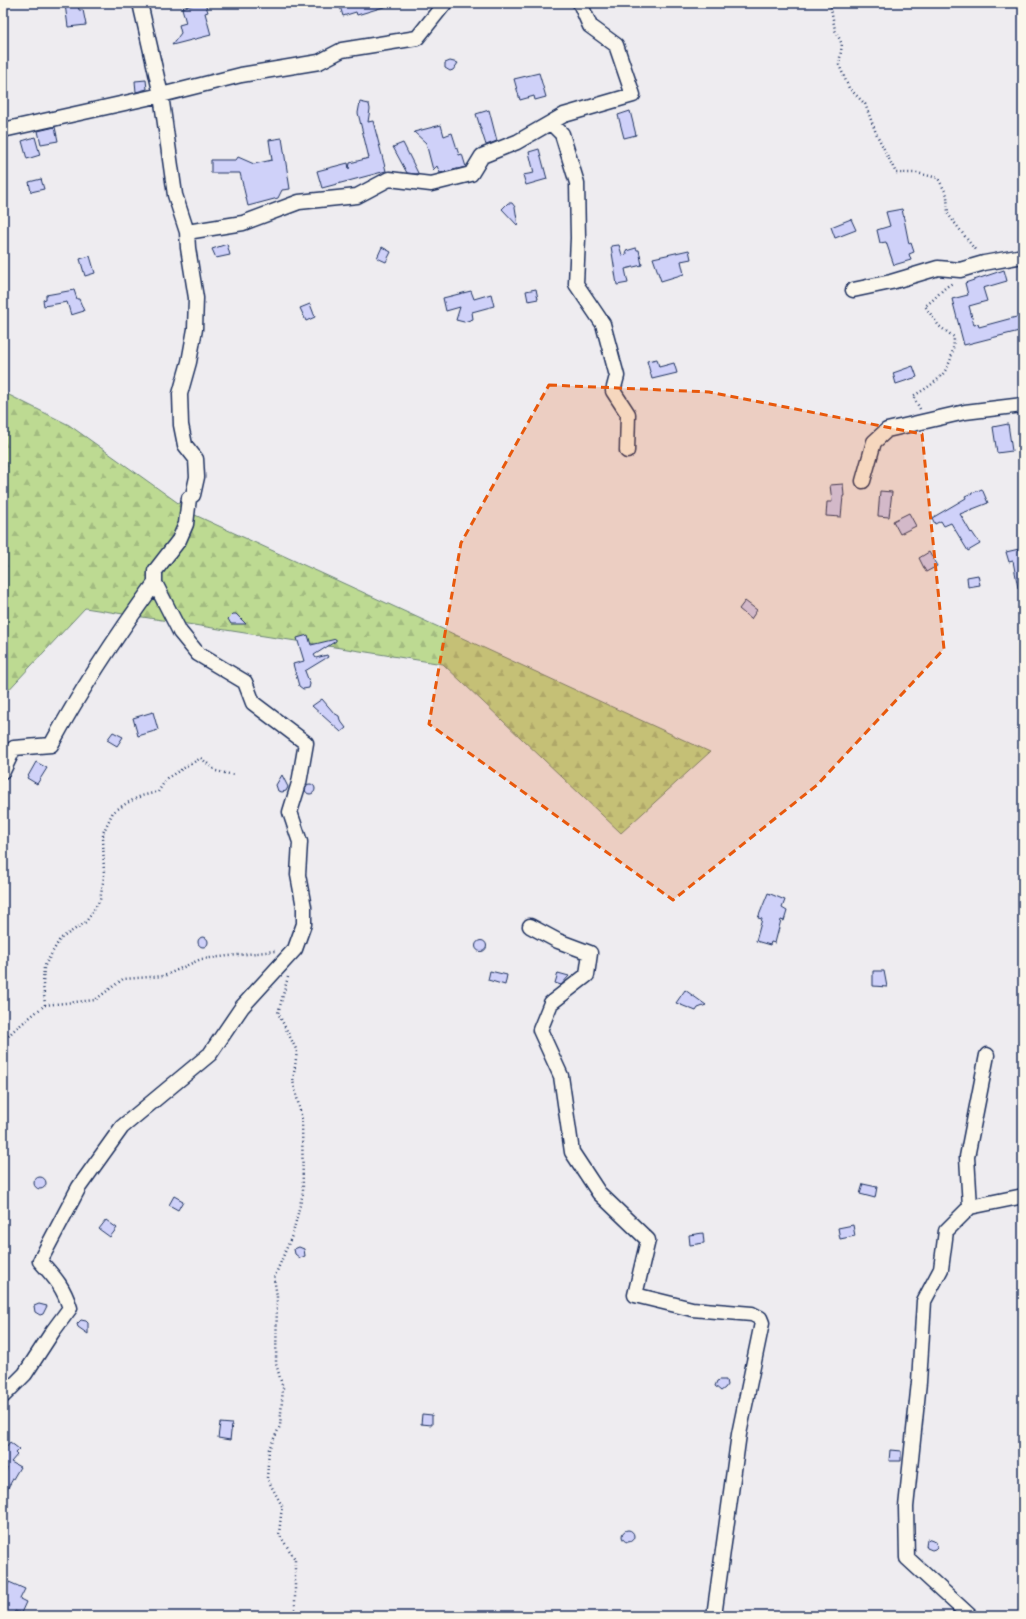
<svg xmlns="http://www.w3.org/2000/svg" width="1026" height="1619" font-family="Dekko,sans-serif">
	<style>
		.forest { fill: url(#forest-firs); stroke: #6c8478 }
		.building { fill: #cfd1f9; stroke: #1b2f5e }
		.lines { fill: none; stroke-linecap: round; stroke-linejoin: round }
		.minor-casing { stroke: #1b2f5e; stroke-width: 17 }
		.path { stroke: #1b2f5e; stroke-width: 2.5; stroke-dasharray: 1 3; stroke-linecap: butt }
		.minor { stroke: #fbf7ec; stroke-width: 14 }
		.marked { fill: #e8590c; fill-opacity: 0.2; stroke: #e8590c; stroke-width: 3; stroke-dasharray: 8 5; stroke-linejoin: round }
	</style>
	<defs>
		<pattern id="forest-firs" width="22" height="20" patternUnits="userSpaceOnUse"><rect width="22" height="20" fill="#bdda92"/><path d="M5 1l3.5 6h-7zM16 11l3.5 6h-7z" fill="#a2bb80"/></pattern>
	</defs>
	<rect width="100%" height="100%" fill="#eeecf0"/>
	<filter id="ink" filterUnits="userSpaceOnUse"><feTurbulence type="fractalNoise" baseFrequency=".025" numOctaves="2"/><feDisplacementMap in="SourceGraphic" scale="8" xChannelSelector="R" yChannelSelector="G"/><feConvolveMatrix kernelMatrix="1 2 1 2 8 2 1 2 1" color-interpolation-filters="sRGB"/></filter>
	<g filter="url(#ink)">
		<!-- forest -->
		<path class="forest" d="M3 392 69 425 195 515 710 752 621 833 443 664 85 608 3 696Z"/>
		<!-- building -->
		<path class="building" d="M78 3 79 10H83L86 25 68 27 65 4Z
			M198 3H205L208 12 205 13 211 35 172 45 181 33 179 25 186 23 182 8Z
			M339 3H387V6L357 15 356 12 343 16Z
			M450 61 458 63 453 70 450 71 445 68V63Z
			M539 73 546 97 535 100 534 96 520 100 514 79Z
			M146 80 147 89 136 92 135 81Z
			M360 102 369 104 370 109 368 122 373 121 386 171 322 188 317 171 348 163 349 169 350 163 369 158 358 113Z
			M489 110 497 141 486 145 476 114Z
			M630 111 636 135 624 138 618 115Z
			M441 125 444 136 452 133 459 155 462 154 466 167 440 173 437 166 433 170 426 143 414 132Z
			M55 127 58 141 41 144 38 131Z
			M35 137 40 155 27 159 22 141Z
			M282 138 290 189 282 190 278 198 248 206 240 173H211V160H236L238 157 254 164 272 160 269 140Z
			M403 143 418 173 416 174 407 173 393 147Z
			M539 149 547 179 526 185 523 175 534 173 529 152Z
			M41 179 44 189 31 192 29 182Z
			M508 203H512L515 207 518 226 502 209Z
			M902 209 909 244 911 243 914 252 909 254 911 260 894 265 886 242 880 243 877 230 890 226 886 212Z
			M851 219 856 230 835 238 831 227Z
			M227 244 230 255 216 258 212 249Z
			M619 245 622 255 627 254 626 251 636 248 637 250H639L642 265 625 269 628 283 617 285 611 246Z
			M382 247 391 252 386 262 377 258Z
			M689 250 691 259 681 261 684 274 661 281 653 258Z
			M90 256 95 273 85 276 80 259Z
			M1004 270 1007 281 983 288 987 301 969 306 974 325 978 324 979 327 1020 316 1023 330 964 345 952 299 968 295 965 283Z
			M536 289 538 299 528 301 526 291Z
			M74 290 77 299H79L84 311 71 315 67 302 44 306 43 300 46 299V295Z
			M471 291 474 299 491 294 494 306 472 312 473 319 464 322 456 320 460 307 446 311 443 298Z
			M310 304 315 317 306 321 300 308Z
			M657 359 659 367 674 363 677 373 652 379 647 361Z
			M913 366 917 377 896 384 893 373Z
			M1008 424 1012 451 997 453 993 427Z
			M843 484 844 496H843L841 517 826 516 827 502H832L830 485Z
			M982 489 988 503 960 514 971 533 972 532 980 544 968 551 951 523 944 526 941 521 935 524 932 518 966 498 965 496Z
			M880 491 892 492 889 517 878 516Z
			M909 513 916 526 900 534 893 521Z
			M1019 549 1020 552 1023 551V587L1018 588 1013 561 1009 562 1006 552Z
			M929 552 937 566 926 572 919 558Z
			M978 575 980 585 968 587 967 577Z
			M745 601 757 610 751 619 739 609Z
			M233 614H236L246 624H231L228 619Z
			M308 635 311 645 336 639V641L314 655 316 658 327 655 328 657 305 671 310 684 309 688 303 689 299 686 293 664 304 661 297 638Z
			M322 699 334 713 339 716 340 720 346 728 341 732 312 706Z
			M153 712 158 730 138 736 133 718Z
			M113 732 123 737 117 746 107 740Z
			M36 762 47 768 37 784 27 778Z
			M282 775 288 787 286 791 282 792 278 791 276 785Z
			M305 789a5 5 0 1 1 10 0a5 5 0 1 1-10 0Z
			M768 893 785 900 782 908 787 911 784 921 781 920 775 943 771 942 770 945 756 941 762 919 758 918Z
			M198 942a5 5 0 1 1 10 0a5 5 0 1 1-10 0Z
			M475.5 946a5.5 5.5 0 1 1 11 0a5.5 5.5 0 1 1-11 0Z
			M490 971 507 975 505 985 488 980Z
			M873 971H884L887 987 873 986Z
			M558 973 569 976 561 985 555 983Z
			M685 990 706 1005 698 1008 696 1011 676 1003Z
			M34 1183a6 6 0 1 1 12 0a6 6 0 1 1-12 0Z
			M863 1184 877 1187 875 1198 860 1194Z
			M174 1196 183 1201 178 1210 169 1205Z
			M106 1220 117 1228 110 1237 99 1229Z
			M853 1225 855 1236 840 1239 838 1228Z
			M703 1233 704 1243 690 1245 689 1235Z
			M299 1247 304 1249 305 1256 300 1258 295 1254 294 1249Z
			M39 1304 47 1306 43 1314 40 1315 35 1312 34 1306Z
			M81 1320 86 1321 88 1323V1334L78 1327 77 1324Z
			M720 1380H726L727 1385 725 1388 721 1391 715 1386 717 1381Z
			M422 1414 432 1415V1425L421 1424Z
			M220 1423 232 1424 230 1440 218 1438Z
			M10 1442 19 1449 15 1453 17 1455 11 1462 20 1467 3 1496V1478L7 1468 3 1473V1451Z
			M890 1450 901 1451V1461H889Z
			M622 1536a6 6 0 1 1 12 0a6 6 0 1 1-12 0Z
			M927 1539 936 1542 937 1547 935 1549 932 1550 927 1548 926 1545Z
			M9 1582 25 1589 20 1599 26 1602 21 1613 15 1611 13 1616H3V1595Z"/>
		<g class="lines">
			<defs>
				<path id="minor" d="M551 123 562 134 577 183 578 238 576 284 603 324 617 376 613 391 628 414 627 451
					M3 130 161 95 241 75 319 62 342 50 417 38 445 3
					M187 232 243 223 299 202 357 196 389 179 431 184 471 174 482 156 517 142 564 115 633 95 616 45 590 26 580 3
					M853 290 891 282 938 268 960 270 984 263 1023 256
					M863 481 874 442 887 430 965 412 1023 405
					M3 771 14 748 51 745C82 688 117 635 155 583
					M530 926 558 941 590 953 587 975 551 1003 540 1030 561 1076 572 1152 599 1193 648 1240 635 1295 692 1309 752 1314 760 1318 762 1323 739 1434 714 1616
					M987 1055 967 1157 970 1207 1023 1196
					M970 1207 946 1231 941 1269 924 1301 919 1382 906 1507 907 1558 970 1616
					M3 1396 25 1374 53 1331 70 1308C63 1286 55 1278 40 1261L79 1187 122 1127 210 1054 242 1007 295 949 304 924V907L298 875 300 842 290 812 299 783 306 743 253 703 245 682 198 654 180 632 155 583V571L179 540 186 524 189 498 193 495 197 477 196 459 185 445 181 425 180 394 189 362 195 329 196 298 188 248 187 232 175 195 161 95 140 3"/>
			</defs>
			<!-- minor casing -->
			<use href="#minor" class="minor-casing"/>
			<!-- path -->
			<path class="path" d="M830 3 835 30 842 44 839 65 849 88 865 104 876 133 896 173H917L938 178 947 195 948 214 976 251
				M920 409 913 396C940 381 953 370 954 337L939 326 925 306C936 299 942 288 953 283
				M288 977 278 1013 297 1051 293 1081 302 1119 303 1193 293 1233 274 1278 277 1296 276 1364 283 1388 280 1426 269 1449 267 1478 282 1506 279 1534 295 1559V1616
				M45 1005 43 984 44 967 60 939 86 922 100 900 104 877 103 833 113 812 127 803 141 796 158 792 167 778 201 758 216 771 234 775
				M3 1042 13 1031 45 1005 95 1000 123 979 164 976 201 959 275 951"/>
			<!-- minor -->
			<use href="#minor" class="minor"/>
		</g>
	</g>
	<!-- marked area -->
	<path class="marked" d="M549 385 709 392 922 434 944 649 817 785 673 900 429 724 461 543Z"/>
	<!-- margin -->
	<rect width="1026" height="1619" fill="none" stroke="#fbf7ec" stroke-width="16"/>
	<rect x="8" y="8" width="1010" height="1603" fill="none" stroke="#1b2f5e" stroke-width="1.5" filter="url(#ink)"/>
</svg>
